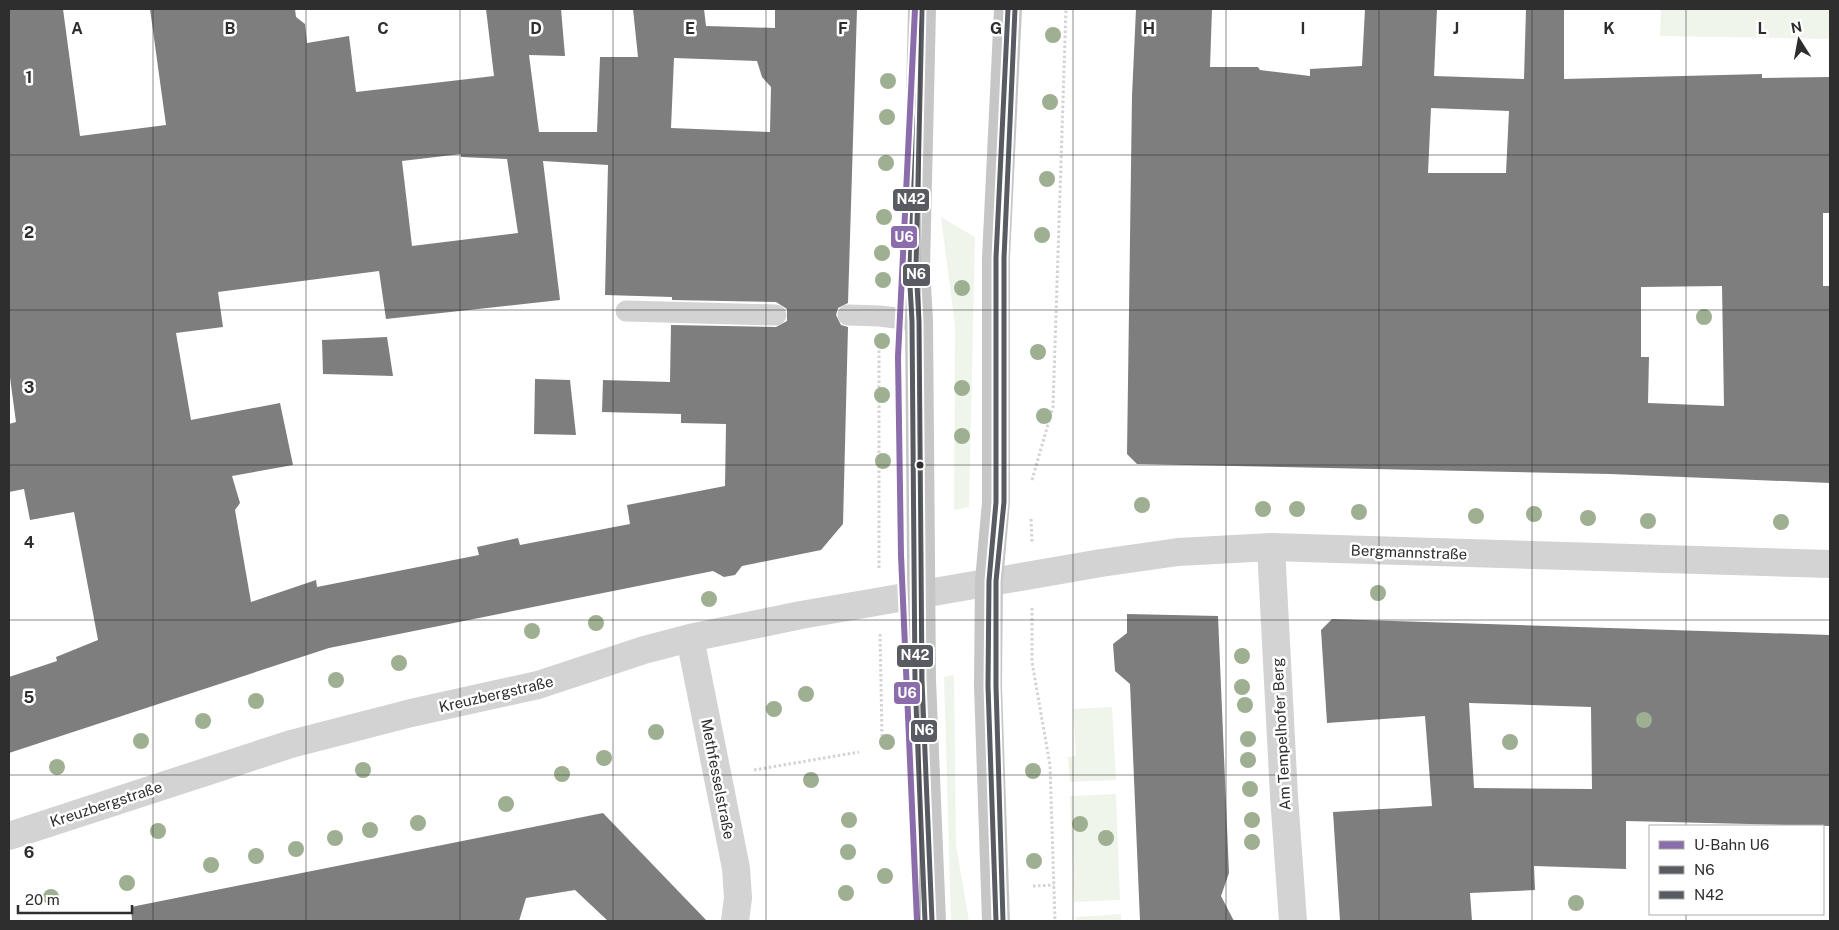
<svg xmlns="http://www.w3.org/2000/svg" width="1839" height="930" font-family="'Public Sans',sans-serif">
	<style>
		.green { fill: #f0f5eb }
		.building { fill: #7e7e7e; fill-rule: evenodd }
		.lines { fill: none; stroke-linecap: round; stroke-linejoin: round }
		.path { stroke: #d3d3d3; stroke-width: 3; stroke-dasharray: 2.5 2.5; stroke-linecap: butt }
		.lane { stroke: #d3d3d3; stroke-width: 21 }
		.street { stroke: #d3d3d3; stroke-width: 28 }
		.primary { stroke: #c6c6c6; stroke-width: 28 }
		.bus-1-casing { stroke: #fff; stroke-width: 9 }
		.bus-2-casing { stroke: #fff; stroke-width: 9 }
		.bus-1 { stroke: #595b62; stroke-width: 5 }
		.bus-2 { stroke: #595b62; stroke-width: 5 }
		.metro-1-casing { stroke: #fff; stroke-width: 10 }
		.metro-1 { stroke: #8c6dab; stroke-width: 6 }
		.tree { fill: #9eaf92 }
		.grid { fill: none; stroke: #2e2e2e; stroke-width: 1; stroke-opacity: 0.55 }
		.bus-dot { fill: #2e2e2e; stroke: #fff; stroke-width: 2 }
		.labels { text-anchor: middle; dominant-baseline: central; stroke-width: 5; stroke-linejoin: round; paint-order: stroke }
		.street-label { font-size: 15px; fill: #2e2e2e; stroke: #fff }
		.grid-label { font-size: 16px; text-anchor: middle; font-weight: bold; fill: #2e2e2e; stroke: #fff; stroke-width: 5; stroke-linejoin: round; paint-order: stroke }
		.line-badge { stroke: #fff; stroke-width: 2 }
		.badge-label { font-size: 14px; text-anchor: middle; font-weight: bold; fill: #fff }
	</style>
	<rect width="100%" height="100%" fill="#fff"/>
	<!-- green -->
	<path class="green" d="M1661 9H1830V39L1660 36Z
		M941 217 975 237 969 507 954 510 955 326Z
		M954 675 956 845 969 921H951L944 677Z
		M1112 707 1116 780 1070 782 1068 757 1076 756 1073 709Z
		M1116 794 1120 900 1074 902 1070 796Z
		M1121 914V921H1077L1076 917Z"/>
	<!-- building -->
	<path class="building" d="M9 9H63L80 136 166 125 150 9H295L296 17 305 24 307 43 349 36 356 92 494 76 486 9H561L565 56 529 55 539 132H597L600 57H638L633 9H704L706 26 775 28V9H857L848 303 838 308 836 315 841 325 848 327 843 524 821 550 742 566 735 575 724 577 713 571 329 648 9 753V677L57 661 56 657 98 640 74 512 30 520 24 489 9 492V424L16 422 9 370ZM674 58 757 61 762 77 771 87 770 132 671 128ZM461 154V157L507 159 518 233 412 246 402 161ZM543 161 608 165 605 295 672 297V300L776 302 787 309V321L776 327 671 325 670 382 603 380 602 412 681 414V423L726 424 725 486 627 505 630 524 520 545 518 538 477 547 479 555 317 587 316 580 251 602 235 510 240 503 232 476 293 465 280 403 191 420 176 333 223 327 218 292 379 271 386 319 560 300Z
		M1136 9H1212L1210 67H1258L1260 70 1310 76V69L1362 66 1365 9H1437L1434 76 1524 79 1526 9H1564V79L1762 74V78L1830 77V213H1823V286H1830V483L1610 474 1137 464 1127 454 1132 96ZM1431 108 1509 111 1506 173H1428ZM1722 286 1724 406 1648 403 1649 357H1641V287Z
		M387 337 393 376 323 374 322 340Z
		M535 379 570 380 576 435 534 434Z
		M1127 614 1218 616 1229 873 1221 896 1234 921H1140L1130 684 1115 671 1113 644 1127 633Z
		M1332 619 1830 635V826L1626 821V869L1534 866 1535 890 1470 893 1472 921H1340L1333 812 1432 806 1425 716 1327 723 1321 630ZM1469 703 1591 707 1592 789 1474 788Z
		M603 813 707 921H608L575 890 526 898 519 921H132L131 907Z"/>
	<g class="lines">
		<!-- path -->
		<path class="path" d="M1032 480 1053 407 1066 9
			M1031 519 1032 542
			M879 568V347
			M1032 608V662L1050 765 1055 921
			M880 634 882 735 890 745
			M754 770 859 752
			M1033 886 1054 885"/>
		<!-- lane -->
		<path class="lane" d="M626 311 776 315
			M848 315 880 316 919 321"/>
		<!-- street -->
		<path class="street" d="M1271 547 1284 796 1293 921
			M690 638 736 868 738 898 735 921
			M9 836 291 744 411 713 538 685 644 650 690 638 801 615 1101 563 1178 552 1271 547 1830 564"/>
		<!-- primary -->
		<path class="primary" d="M922 9 916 268 919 321 922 680 932 921
			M996 921 988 686 989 581 996 502V258L1008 9"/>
		<defs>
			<path id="bus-1" d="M922 9 916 268 919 321 922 680 932 921
				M996 921 988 686 989 581 996 502V258L1008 9"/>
			<path id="bus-2" d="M915 9 909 268 912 321 915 680 925 921
				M1003 921 996 686V581L1004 502V258L1015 9"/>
		</defs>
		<!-- bus-1 casing -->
		<use href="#bus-1" class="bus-1-casing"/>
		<!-- bus-2 casing -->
		<use href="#bus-2" class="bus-2-casing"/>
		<!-- bus-1 -->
		<use href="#bus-1" class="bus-1"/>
		<!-- bus-2 -->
		<use href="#bus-2" class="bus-2"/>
		<defs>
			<path id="metro-1" d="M915 9 898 357 901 555 917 921"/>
		</defs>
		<!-- metro-1 casing -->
		<use href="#metro-1" class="metro-1-casing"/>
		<!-- metro-1 -->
		<use href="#metro-1" class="metro-1"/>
	</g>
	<!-- trees -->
	<g class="tree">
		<circle cx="1053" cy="35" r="8"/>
		<circle cx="888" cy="81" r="8"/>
		<circle cx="1050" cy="102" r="8"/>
		<circle cx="887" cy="117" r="8"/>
		<circle cx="886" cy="163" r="8"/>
		<circle cx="1047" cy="179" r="8"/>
		<circle cx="884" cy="217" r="8"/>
		<circle cx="1042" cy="235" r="8"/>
		<circle cx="882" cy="253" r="8"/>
		<circle cx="883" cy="280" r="8"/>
		<circle cx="962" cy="288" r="8"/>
		<circle cx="1704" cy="317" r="8"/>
		<circle cx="882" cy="341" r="8"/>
		<circle cx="1038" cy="352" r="8"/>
		<circle cx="962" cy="388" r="8"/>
		<circle cx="882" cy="395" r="8"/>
		<circle cx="1044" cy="416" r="8"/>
		<circle cx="962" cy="436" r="8"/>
		<circle cx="883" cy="461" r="8"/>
		<circle cx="1142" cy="505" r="8"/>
		<circle cx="1263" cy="509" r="8"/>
		<circle cx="1297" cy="509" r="8"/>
		<circle cx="1359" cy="512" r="8"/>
		<circle cx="1534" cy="514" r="8"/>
		<circle cx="1476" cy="516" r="8"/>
		<circle cx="1588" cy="518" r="8"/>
		<circle cx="1648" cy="521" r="8"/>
		<circle cx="1781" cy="522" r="8"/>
		<circle cx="1378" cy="593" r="8"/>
		<circle cx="709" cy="599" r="8"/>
		<circle cx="596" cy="623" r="8"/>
		<circle cx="532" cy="631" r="8"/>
		<circle cx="1242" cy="656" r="8"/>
		<circle cx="399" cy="663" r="8"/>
		<circle cx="336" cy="680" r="8"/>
		<circle cx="1242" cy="687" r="8"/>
		<circle cx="806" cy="694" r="8"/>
		<circle cx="256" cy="701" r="8"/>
		<circle cx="1245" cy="705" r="8"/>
		<circle cx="774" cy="709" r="8"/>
		<circle cx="1644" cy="720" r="8"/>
		<circle cx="203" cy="721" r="8"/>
		<circle cx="656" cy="732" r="8"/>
		<circle cx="1248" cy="739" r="8"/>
		<circle cx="141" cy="741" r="8"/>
		<circle cx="887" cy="742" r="8"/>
		<circle cx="1510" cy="742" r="8"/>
		<circle cx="604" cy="758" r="8"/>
		<circle cx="1248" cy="760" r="8"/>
		<circle cx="57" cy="767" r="8"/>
		<circle cx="363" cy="770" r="8"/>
		<circle cx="1033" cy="771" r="8"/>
		<circle cx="562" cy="774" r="8"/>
		<circle cx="811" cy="780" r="8"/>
		<circle cx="1250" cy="789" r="8"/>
		<circle cx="506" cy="804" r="8"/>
		<circle cx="849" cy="820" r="8"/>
		<circle cx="1252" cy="820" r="8"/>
		<circle cx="418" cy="823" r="8"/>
		<circle cx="1080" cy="824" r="8"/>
		<circle cx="370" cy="830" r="8"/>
		<circle cx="158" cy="831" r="8"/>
		<circle cx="335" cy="838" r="8"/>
		<circle cx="1106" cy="838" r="8"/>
		<circle cx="1252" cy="842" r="8"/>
		<circle cx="296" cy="849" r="8"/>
		<circle cx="848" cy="852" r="8"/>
		<circle cx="256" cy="856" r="8"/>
		<circle cx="1034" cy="861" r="8"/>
		<circle cx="211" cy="865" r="8"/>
		<circle cx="885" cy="876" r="8"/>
		<circle cx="127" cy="883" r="8"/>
		<circle cx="846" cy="893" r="8"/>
		<circle cx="51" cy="897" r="8"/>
		<circle cx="1576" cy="903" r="8"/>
	</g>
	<!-- grid -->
	<path class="grid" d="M153 9V921M306 9V921M460 9V921M613 9V921M766 9V921M920 9V921M1073 9V921M1226 9V921M1379 9V921M1532 9V921M1686 9V826M9 155H1830M9 310H1830M9 465H1830M9 620H1830M9 775H1830M1686 914V921"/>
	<!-- markers -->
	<circle class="bus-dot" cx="920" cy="465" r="4.5"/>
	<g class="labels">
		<!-- street labels -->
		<g class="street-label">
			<text transform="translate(1409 552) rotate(2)">Bergmannstraße</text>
			<text transform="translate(496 694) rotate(-13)">Kreuzbergstraße</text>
			<text transform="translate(1281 734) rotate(-93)">Am Tempelhofer Berg</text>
			<text transform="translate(718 779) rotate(79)">Methfesselstraße</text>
			<text transform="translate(106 804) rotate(-18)">Kreuzbergstraße</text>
		</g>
	</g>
	<g class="grid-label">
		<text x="77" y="34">A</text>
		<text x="230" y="34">B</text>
		<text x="383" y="34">C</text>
		<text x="536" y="34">D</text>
		<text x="690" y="34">E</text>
		<text x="843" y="34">F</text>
		<text x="996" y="34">G</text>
		<text x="1149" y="34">H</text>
		<text x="1303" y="34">I</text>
		<text x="1456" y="34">J</text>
		<text x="1609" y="34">K</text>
		<text x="1762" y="34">L</text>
		<text x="29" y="83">1</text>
		<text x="29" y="238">2</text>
		<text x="29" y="393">3</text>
		<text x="29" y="548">4</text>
		<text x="29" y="703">5</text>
		<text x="29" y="858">6</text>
	</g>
	<g class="line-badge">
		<rect x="892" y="188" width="38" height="24" rx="5" fill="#595b62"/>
		<rect x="890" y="225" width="28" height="24" rx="5" fill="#8c6dab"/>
		<rect x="902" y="263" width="29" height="24" rx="5" fill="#595b62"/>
		<rect x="896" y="644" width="38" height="24" rx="5" fill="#595b62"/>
		<rect x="893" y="681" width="28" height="24" rx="5" fill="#8c6dab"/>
		<rect x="910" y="719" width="28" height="24" rx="5" fill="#595b62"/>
	</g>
	<g class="badge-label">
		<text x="911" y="204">N42</text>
		<text x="904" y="242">U6</text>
		<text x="916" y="279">N6</text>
		<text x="915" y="660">N42</text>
		<text x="907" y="698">U6</text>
		<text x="924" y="735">N6</text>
	</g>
	<!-- border -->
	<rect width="1839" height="930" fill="none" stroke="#2e2e2e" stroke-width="20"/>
	<!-- legend -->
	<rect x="1649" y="825" width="175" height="90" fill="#ffffff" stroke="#ababab"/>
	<rect x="1659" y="841" width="25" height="8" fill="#8c6dab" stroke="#ababab"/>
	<text x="1694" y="850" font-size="15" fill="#2e2e2e">U-Bahn U6</text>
	<rect x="1659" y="866" width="25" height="8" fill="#595b62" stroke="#ababab"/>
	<text x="1694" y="875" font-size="15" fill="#2e2e2e">N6</text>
	<rect x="1659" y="891" width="25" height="8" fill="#595b62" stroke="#ababab"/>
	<text x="1694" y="900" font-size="15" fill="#2e2e2e">N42</text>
	<!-- north arrow -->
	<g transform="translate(1799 40) rotate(349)" stroke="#ffffff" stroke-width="4" paint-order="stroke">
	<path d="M0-4L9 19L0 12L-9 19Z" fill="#2e2e2e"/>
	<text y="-8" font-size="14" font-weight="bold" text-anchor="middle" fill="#2e2e2e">N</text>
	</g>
	<!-- scale -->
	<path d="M18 905v8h114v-8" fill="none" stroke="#2e2e2e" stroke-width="2.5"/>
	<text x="25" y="905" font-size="15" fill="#2e2e2e" stroke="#ffffff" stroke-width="4" paint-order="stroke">20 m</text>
</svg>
